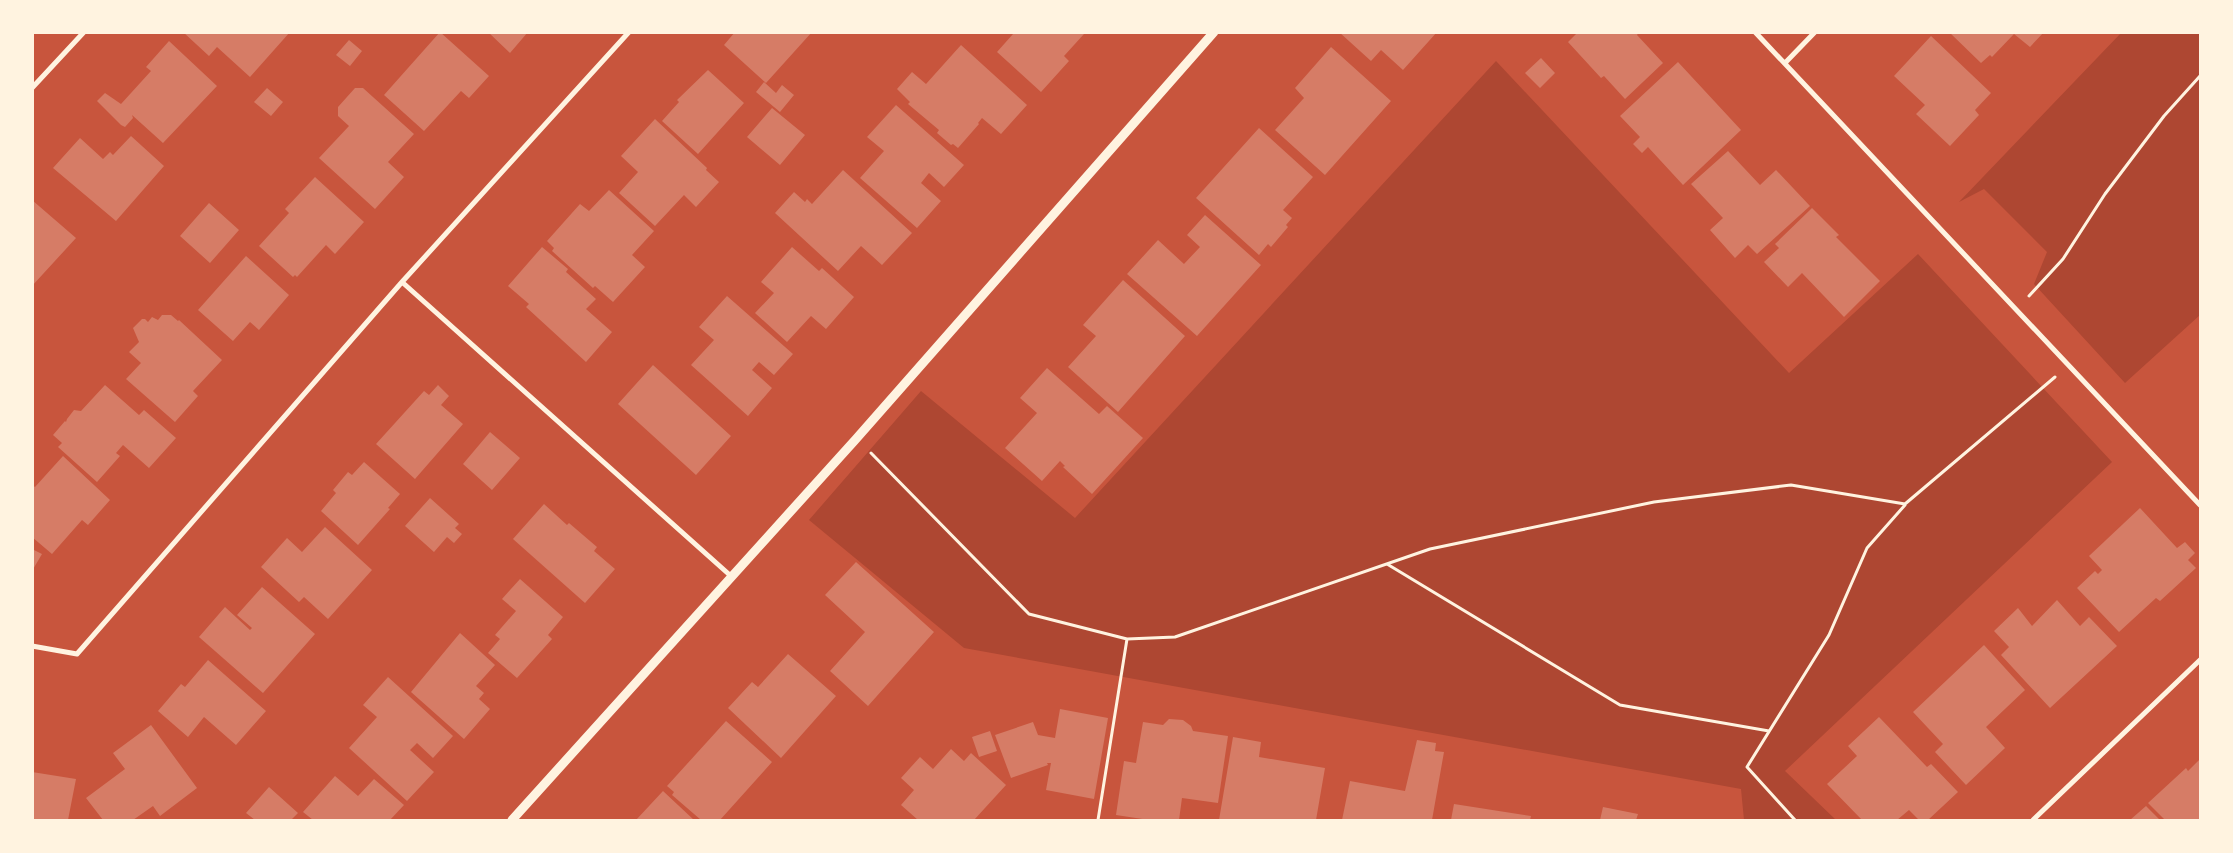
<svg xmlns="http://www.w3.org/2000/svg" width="2233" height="853" font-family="Lato,sans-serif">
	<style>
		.green { fill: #ae4732 }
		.building { fill: #d67c66 }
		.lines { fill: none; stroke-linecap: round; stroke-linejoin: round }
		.path { stroke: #fff3e0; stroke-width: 3 }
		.minor { stroke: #fff3e0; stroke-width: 5 }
		.tertiary { stroke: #fff3e0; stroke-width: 9 }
	</style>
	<rect width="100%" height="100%" fill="#c8553d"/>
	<!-- green -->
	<path class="green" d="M2121 33H2200V315L2125 383 2034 284 2047 252 1984 189 1959 202Z
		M1496 61 1789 373 1918 254 2112 462 1785 771 1836 820H1744L1741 789 964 648 809 520 921 391 1075 518Z"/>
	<!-- building -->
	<path class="building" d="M183 32H290L250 77 217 47 209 56Z
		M440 32 489 76 469 98 461 91 424 131 384 95Z
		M488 32H528L510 53Z
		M735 32H812L766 83 724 45Z
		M1012 32H1083L1084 34 1064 56 1069 61 1041 92 997 52 1013 34Z
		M1339 32H1437L1403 70 1381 50 1371 61Z
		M1578 32H1639L1637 35 1663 63 1625 99 1604 76 1601 78 1568 42Z
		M1949 32H2044L2030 47 2014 34 1992 57 1990 55 1981 63Z
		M1931 36 1991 93 1975 110 1979 115 1950 146 1916 114 1925 105 1894 76Z
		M349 40 362 51 350 66 336 55Z
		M169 41 217 86 163 143 132 115 133 118 125 127 121 125 97 101 105 93 121 104 151 71 146 67Z
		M961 45 1027 105 1001 134 982 118 978 123 979 124 958 148 953 144 951 145 937 133 939 130 908 104 910 102 897 89 912 72 926 84Z
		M1331 47 1391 101 1325 175 1275 130 1304 98 1295 88Z
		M1541 58 1555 73 1540 88 1525 73Z
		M1678 62 1741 130 1683 185 1648 147 1642 153 1633 144 1640 137 1620 116Z
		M708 70 744 103 698 154 662 121 679 102 677 100Z
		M764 82 776 93 782 85 794 95 780 112 756 92Z
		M267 88 283 102 271 116 254 102Z
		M355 88H363L414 134 388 162 404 177 375 209 319 158 349 126 338 116V107Z
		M896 105 964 165 944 187 929 173 921 183 941 201 917 228 860 178 884 151 867 137Z
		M772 108 805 135 780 165 747 137Z
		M655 119 707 168 706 170 719 182 696 207 684 195 655 226 619 193 638 172 621 156Z
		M1259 128 1313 177 1283 210 1292 218 1286 225 1288 227 1271 247 1268 244 1259 255 1196 198Z
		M131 136 164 166 116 221 53 168 80 138 103 159 110 152 113 155Z
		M1728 151 1760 185 1776 170 1810 206 1757 254 1748 245 1735 258 1710 230 1723 218 1691 184Z
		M843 170 912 233 882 265 861 246 838 271 775 213 794 192 805 202 807 199 812 204Z
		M315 177 364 222 335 254 326 245 297 277 295 275 293 277 259 246 289 213 285 209Z
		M609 190 654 231 632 255 645 267 613 302 595 286 593 288 552 251 554 248 547 241 580 204 589 211Z
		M32 200 76 238 32 286Z
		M209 203 239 230 210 263 180 236Z
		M1812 208 1839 235 1836 237 1880 281 1844 317 1802 273 1788 287 1764 262 1779 248 1775 244Z
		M1205 215 1261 265 1197 336 1127 274 1158 240 1184 264 1200 247 1187 235Z
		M542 247 568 269 566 272 596 299 586 309 612 332 586 362 526 307 529 304 508 286Z
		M792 247 819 271 822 268 854 297 826 329 811 316 787 342 755 313 774 293 761 282Z
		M246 256 289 295 259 330 250 322 233 341 198 310Z
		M1123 280 1185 336 1118 412 1068 367 1096 336 1083 325Z
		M727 296 793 354 774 375 759 362 752 370 772 388 748 416 691 365 714 340 699 327Z
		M162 315H171L178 321 179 320 222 360 193 391 198 396 175 422 126 379 141 363 129 352 139 342 133 328 142 319H145L148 322 152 317 158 320Z
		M653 365 731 436 696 475 618 404Z
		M1047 368 1099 414 1107 406 1143 438 1092 494 1063 467 1065 466 1060 461 1042 481 1005 448 1037 413 1020 398Z
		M105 385 139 415 144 410 176 438 149 468 123 445 116 453 120 456 97 482 58 447 62 443 53 435 65 421 66 422 67 419 74 410 81 411Z
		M438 385 449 396 441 405 463 424 415 479 376 444 424 391 429 395Z
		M490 432 520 458 492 490 463 464Z
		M63 456 110 500 88 525 82 520 52 554 32 537V485L35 487Z
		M364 462 400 494 388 508 390 509 358 545 321 511 336 493 333 490 348 472 352 475Z
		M430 498 459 524 455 528 462 534 454 543 447 537 434 552 405 526Z
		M544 504 567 525 569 523 597 547 594 551 615 569 585 603 513 539Z
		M2140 508 2177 548 2185 542 2195 553 2188 560 2196 568 2160 601 2156 598 2119 632 2077 588 2095 571 2098 574 2102 570 2089 556Z
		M325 527 372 570 328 619 304 597 299 602 261 567 287 538 302 552Z
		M32 549 42 554 32 571Z
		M856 562 934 632 868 706 830 671 865 632 825 595Z
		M520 579 563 617 548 635 552 639 517 678 488 653 500 639 495 635 516 611 502 599Z
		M262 587 315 634 263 693 199 637 225 607 250 630 252 628 237 615Z
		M2057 600 2080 626 2089 617 2117 646 2050 708 2001 655 2009 647 1994 631 2018 608 2032 626Z
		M460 633 495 665 476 686 484 693 479 699 490 709 464 739 411 692Z
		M1984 645 2025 690 1986 727 2005 748 1966 785 1935 752 1943 744 1913 712Z
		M788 654 836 696 781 758 728 708 752 682 758 687Z
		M208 660 266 711 236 745 204 717 188 737 158 711 181 684 185 687Z
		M388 677 453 736 433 758 417 743 410 750 434 772 407 801 349 748 377 717 363 705Z
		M1060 709 1108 718 1094 799 1046 790 1051 763H1047L1048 765 1011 778 995 735 1033 722 1038 735 1055 738Z
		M1879 717 1927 767 1931 764 1958 792 1928 820H1919L1909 810 1897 820H1862L1827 784 1857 756 1848 746Z
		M1169 719 1183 720 1191 726 1193 731 1228 736 1218 803 1182 798 1179 820H1149L1116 815 1124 761 1136 763 1143 722 1163 725Z
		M726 721 772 762 720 820H701L672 795 674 792 667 786Z
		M151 725 197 788 160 816 153 806 133 820H103L86 798 125 769 113 753Z
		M990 731 997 751 979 757 972 737Z
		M1233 737 1261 742 1259 757 1325 768 1316 820H1219Z
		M1417 740 1436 743 1435 751 1444 752 1432 820H1342L1350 781 1405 791Z
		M951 749 964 761 971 753 1006 785 974 820H918L901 805 914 790 901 778 920 757 933 769Z
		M2200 759V819L2165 820 2148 803 2186 768 2188 771Z
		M32 772 76 779 68 820H32Z
		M335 776 358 796 374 779 404 805 390 820H313L303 812Z
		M269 787 298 813 291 820H255L246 813Z
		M663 791 694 820H636Z
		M1454 804 1531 816 1530 820H1451Z
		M2146 806 2160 820H2130Z
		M1603 807 1638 814 1636 820H1600Z"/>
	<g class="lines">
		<!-- path -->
		<path class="path" d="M2029 296 2063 259 2105 194 2164 116 2200 76
			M871 453 1029 614 1127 639 1175 637 1430 549 1654 502 1791 485 1905 504 2055 377
			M1387 564 1620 705 1769 731
			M1098 820 1127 639
			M1795 820 1747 767 1829 635 1867 548 1905 505"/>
		<!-- minor -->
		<path class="minor" d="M1755 32 2200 505
			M1785 63 1815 32
			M32 88 84 32
			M402 282 732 577
			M32 646 77 654 402 282 629 32
			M2033 820 2200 660"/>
		<!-- tertiary -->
		<path class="tertiary" d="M512 820 856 439 1214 32"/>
	</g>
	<!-- border -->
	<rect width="2233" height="853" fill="none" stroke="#fff3e0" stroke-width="68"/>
</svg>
